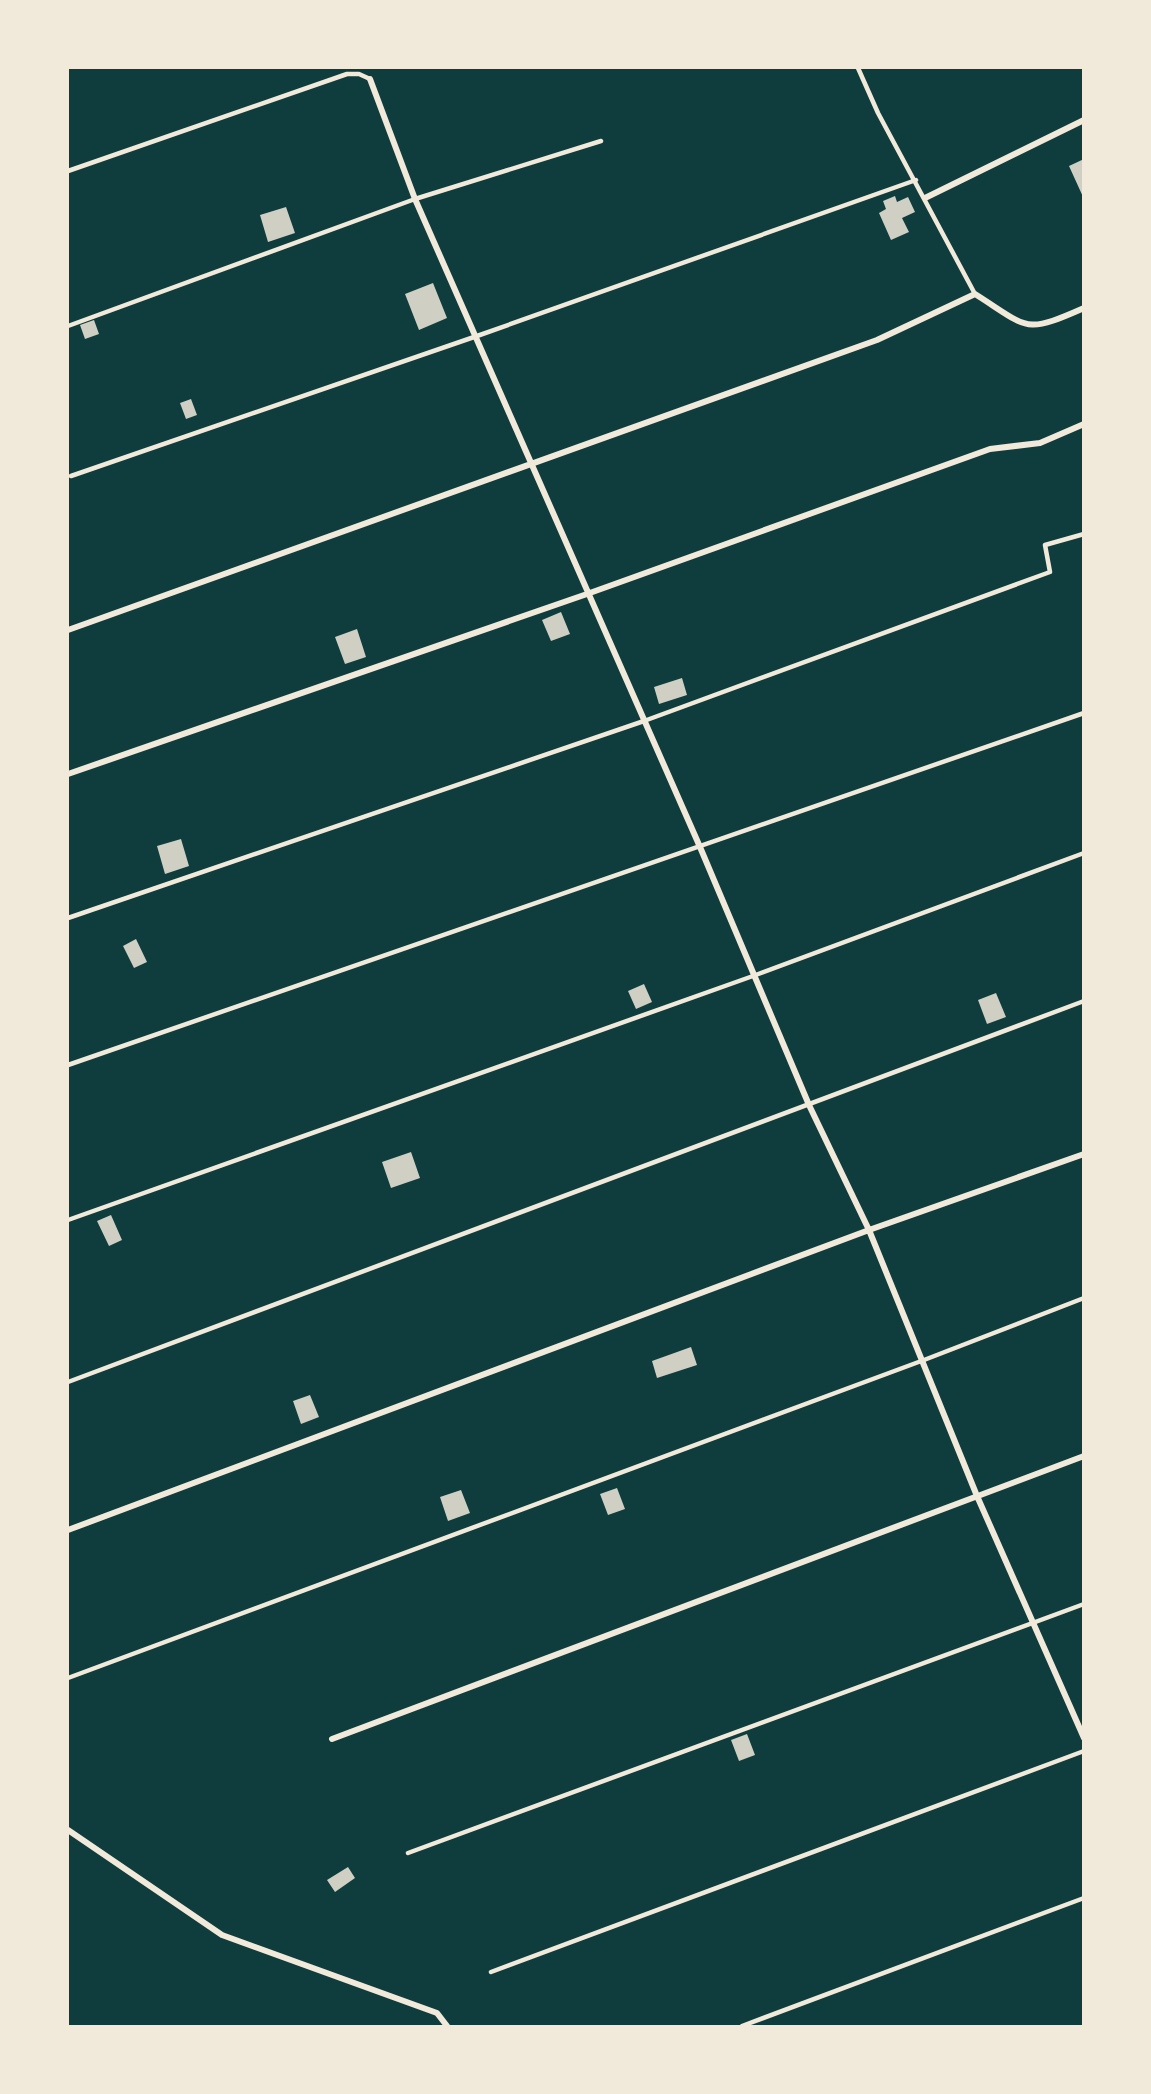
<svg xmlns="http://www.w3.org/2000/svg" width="1151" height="2094" font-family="'Fira Sans Condensed',sans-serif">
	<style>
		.building { fill: #cfcfc3 }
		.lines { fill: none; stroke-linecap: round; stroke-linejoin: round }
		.service { stroke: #f1e9da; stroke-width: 4.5 }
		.minor { stroke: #f1e9da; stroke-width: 6 }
	</style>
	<rect width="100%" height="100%" fill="#0f3d3e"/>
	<!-- building -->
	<path class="building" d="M1084 159V199L1069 166Z
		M895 196 897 202 908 197 915 212 902 218 909 232 891 240 879 213 886 209 883 201Z
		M286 207 295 233 268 242 260 215Z
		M433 283 447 318 419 330 405 294Z
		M94 320 99 334 85 339 80 325Z
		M191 399 197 415 186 419 180 403Z
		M561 612 570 634 551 641 542 620Z
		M357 629 366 657 345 664 335 637Z
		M682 678 687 695 659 704 654 687Z
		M181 839 189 866 165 874 157 846Z
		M136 939 147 962 134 968 123 946Z
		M644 984 652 1002 636 1009 628 991Z
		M996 993 1006 1017 987 1024 978 1000Z
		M411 1152 420 1178 391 1188 382 1162Z
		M111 1215 122 1240 109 1246 97 1221Z
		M691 1347 697 1365 657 1378 652 1361Z
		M310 1395 319 1417 301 1424 293 1401Z
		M617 1488 625 1509 608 1515 600 1494Z
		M461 1490 470 1513 448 1521 440 1497Z
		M747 1734 755 1755 739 1761 731 1740Z
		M348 1867 355 1878 335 1892 327 1880Z"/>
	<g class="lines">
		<!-- service -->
		<path class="service" d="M858 68 878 113 975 294
			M68 171 347 74H359L370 79
			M68 326 415 199 601 141
			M71 476 477 336 916 180
			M68 918 644 721 1050 572 1045 545 1084 534
			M68 1065 1084 713
			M68 1220 753 976 1084 853
			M68 1382 1084 1001
			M68 1678 924 1360 1084 1298
			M408 1853 1084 1604
			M491 1972 1084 1751
			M742 2026 1084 1898"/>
		<!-- minor -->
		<path class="minor" d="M370 79 415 199 700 847 809 1105 869 1230 977 1496 1084 1738
			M925 198 1084 120
			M68 630 877 340 975 294C1029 328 1023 335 1084 308
			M68 774 587 594 990 449 1040 443 1084 424
			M68 1530 869 1230 1084 1154
			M332 1739 1084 1456
			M68 1830 222 1935 437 2013 447 2026"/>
	</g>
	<!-- border -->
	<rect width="1151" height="2094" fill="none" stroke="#f1e9da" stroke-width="138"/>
</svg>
